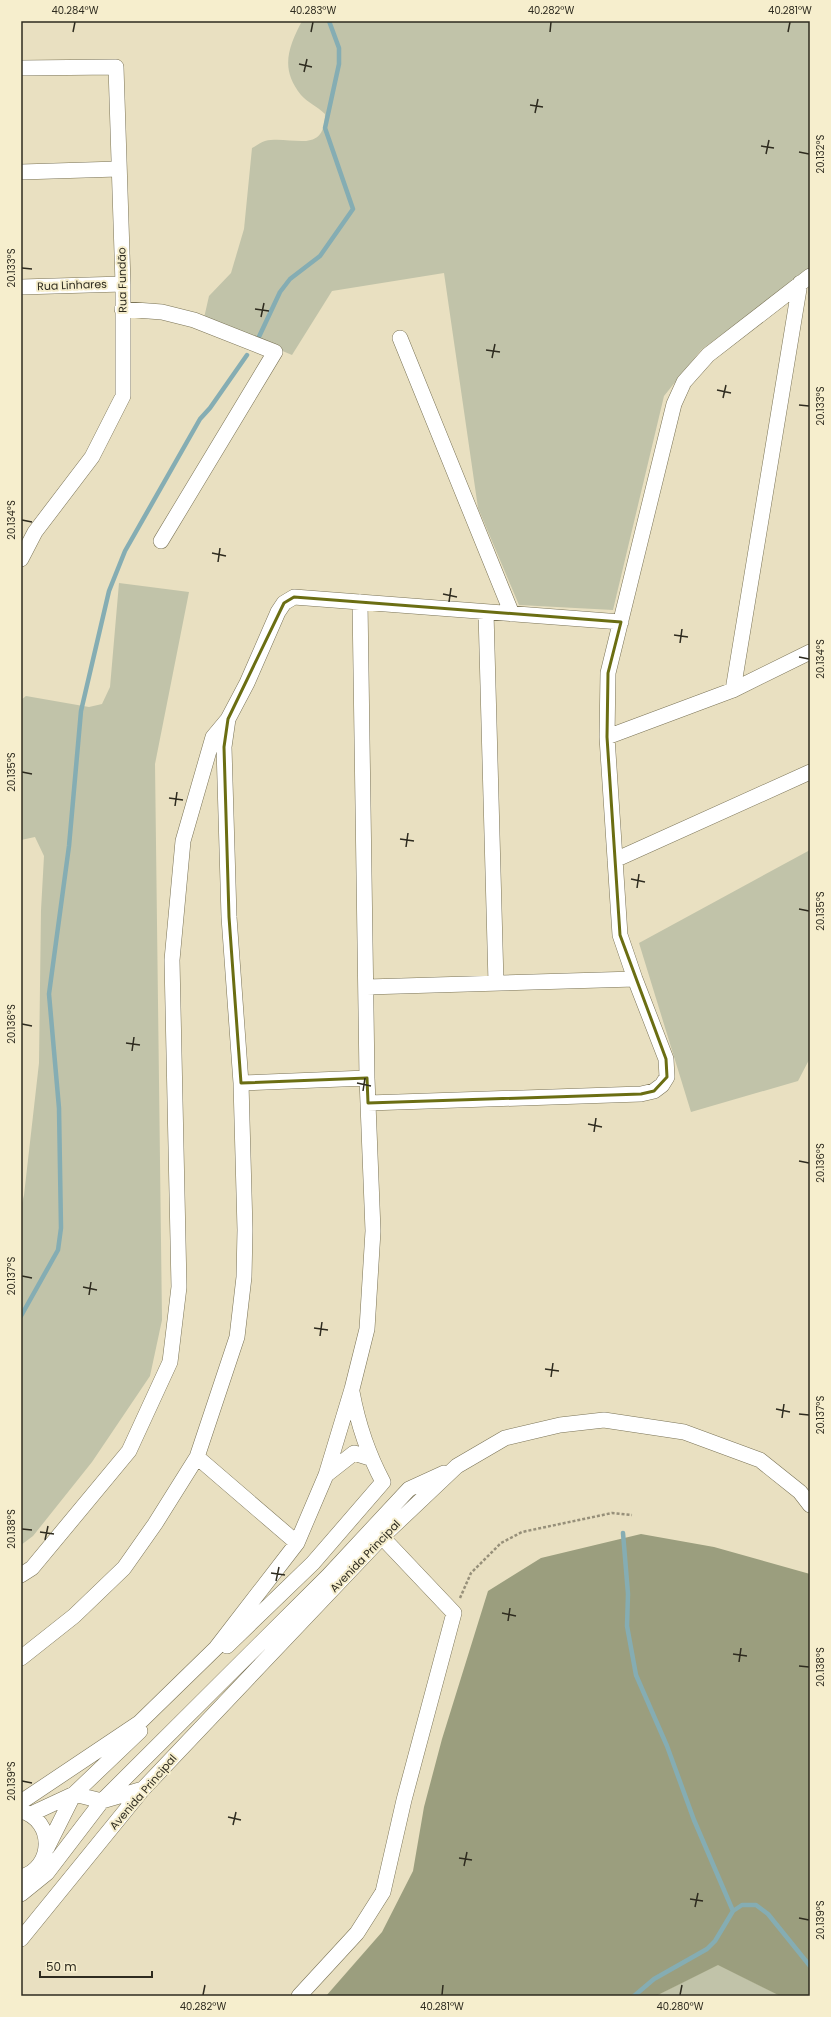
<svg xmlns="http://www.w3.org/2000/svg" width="831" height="2017" font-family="Poppins,sans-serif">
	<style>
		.green { fill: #c1c3a9 }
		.forest { fill: #9b9e7e }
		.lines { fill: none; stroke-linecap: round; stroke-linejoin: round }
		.stream { stroke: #85adb3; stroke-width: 4.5 }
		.minor-casing { stroke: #7a7356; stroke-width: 16 }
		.path { stroke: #97907a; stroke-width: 2.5; stroke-dasharray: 3 2; stroke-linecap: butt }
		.minor { stroke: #fff; stroke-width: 15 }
		.marked { fill: none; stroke: #6b6e13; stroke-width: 3; stroke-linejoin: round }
		.ticks { fill: none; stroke: #2e2b1f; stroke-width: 1.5 }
		.labels { text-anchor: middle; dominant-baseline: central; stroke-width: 4; stroke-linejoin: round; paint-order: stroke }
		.street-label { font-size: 11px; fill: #2e2b1f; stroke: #f6eecd }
		.neatline { fill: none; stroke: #2e2b1f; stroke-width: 1.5 }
		.ticks-label { font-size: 10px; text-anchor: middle; fill: #2e2b1f }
	</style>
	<rect width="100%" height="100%" fill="#e9e0c1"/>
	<!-- green -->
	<path class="green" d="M302 21H810V269L701 350 664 396 613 610 519 605 478 508 444 273 332 291 292 355 204 318 209 296 231 273 244 229 252 148C256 146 261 142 265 141 291 135 325 156 325 114 318 107 307 102 301 95 280 69 288 48 302 21Z
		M119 583 189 592 155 764 162 1320 150 1376 92 1462 33 1536 21 1545V1207L24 1195 39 1063 41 910 44 856 35 837 21 840V700L26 696 89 707 102 704 110 687Z
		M810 850V1058L798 1081 691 1112 639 943Z
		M718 1964 780 1996H656Z"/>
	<!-- forest -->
	<path class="forest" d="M641 1534 714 1547 810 1574V1996H780L718 1965 656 1996H326L382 1932 413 1871 424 1807 442 1739 488 1591 541 1558Z"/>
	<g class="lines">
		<!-- stream -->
		<path class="stream" d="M257 341 280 292 290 279 320 256 353 209 325 128 339 64V48L329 21
			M21 1316 58 1250 61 1228 59 1108 49 994 69 846 81 711 109 591 125 551 200 419 210 408 247 355
			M623 1533 628 1594 627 1626 636 1675 667 1746 694 1820 733 1911
			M634 1996 654 1979 707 1949 715 1941 733 1911 742 1905H756L768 1914 810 1966"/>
		<defs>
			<path id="minor" d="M21 68 116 67 123 284V396L92 457 35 532 21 559
				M21 172 118 169
				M21 287 123 284
				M122 309 162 312 194 320 275 352 161 541
				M400 338 512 614
				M486 612 496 983
				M733 690 800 283
				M607 737 733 690 810 652
				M615 860 810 772
				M367 987 635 979
				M241 1083 367 1078
				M368 1103 641 1094 654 1091 662 1085 667 1077 666 1059 635 979 620 935 607 737 608 673 674 404 684 382 708 355 810 276
				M197 1457 297 1543
				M326 1475 354 1453 370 1458
				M21 1575 32 1568 129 1451 170 1362 179 1287 172 960 183 841 213 737 228 719
				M227 1646 313 1563 383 1482C368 1454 358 1424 352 1392
				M21 1658 74 1616 124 1568 155 1524 197 1457 237 1337 244 1277 245 1230 241 1083 229 917 224 747 228 719 247 683 278 612 284 603 294 597 621 622
				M21 1802 139 1723 216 1648 297 1543 326 1475 352 1389 367 1329 373 1231 367 1078 360 602
				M31 1814 74 1794 102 1801 143 1789
				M47 1848 74 1794 140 1731
				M21 1877C54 1868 55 1820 21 1811
				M21 1894 47 1873 102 1801 328 1576 409 1489 444 1473
				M21 1939 143 1789 382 1537 457 1466 505 1438 560 1425 604 1420 684 1432 760 1460 800 1492 810 1505
				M299 1996 357 1933 383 1892 404 1800 454 1613 382 1537"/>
		</defs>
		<!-- minor casing -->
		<use href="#minor" class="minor-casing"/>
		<!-- path -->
		<path class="path" d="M460 1598 471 1573 501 1543 522 1532 612 1513 632 1515"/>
		<!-- minor -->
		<use href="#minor" class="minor"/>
	</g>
	<!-- marked area -->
	<path class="marked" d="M294 597 621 622 608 673 607 737 620 935 666 1059 667 1077 654 1091 641 1094 368 1103 367 1078 241 1083 229 917 224 747 228 719 284 603Z"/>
	<!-- ticks -->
	<path class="ticks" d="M73 32 75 22M311 32 313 22M550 32 551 22M788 32 790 22M299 64 312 67M304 72 307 59M530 105 543 107M535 113 538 99M761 146 774 148M799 152 809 154M766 154 769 140M22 268 32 269M255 309 269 311M261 317 264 303M486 350 500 352M492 358 495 344M717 390 731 393M723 398 726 385M799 405 809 406M22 520 32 522M212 553 226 556M218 562 220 548M443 594 457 597M449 602 451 588M674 635 688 637M680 643 682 629M799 657 809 659M22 772 32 774M169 798 183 800M175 806 177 792M400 839 414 841M406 847 408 833M631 879 645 882M637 888 639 874M799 909 809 911M22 1024 32 1026M126 1043 140 1045M132 1051 134 1037M357 1083 371 1086M363 1091 365 1078M588 1124 602 1127M594 1132 596 1118M799 1161 809 1163M22 1276 32 1278M83 1287 97 1290M89 1295 91 1282M314 1328 328 1330M320 1336 322 1322M545 1369 559 1371M551 1377 553 1363M776 1409 790 1412M799 1414 809 1415M782 1418 784 1404M22 1529 32 1530M40 1532 54 1534M45 1540 48 1526M271 1573 285 1575M276 1581 279 1567M502 1613 516 1616M508 1621 510 1608M733 1654 747 1656M739 1662 741 1648M799 1666 809 1667M22 1781 32 1783M228 1817 241 1820M233 1825 236 1812M459 1858 472 1860M464 1866 467 1852M690 1899 703 1901M695 1907 698 1893M799 1918 809 1920M203 1995 205 1985M442 1995 443 1985M680 1995 682 1985"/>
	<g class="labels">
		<!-- street labels -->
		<g class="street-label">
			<text transform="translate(122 280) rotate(-91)">Rua Fundão</text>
			<text transform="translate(72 285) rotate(-2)">Rua Linhares</text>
			<text transform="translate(365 1556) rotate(-46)">Avenida Principal</text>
			<text transform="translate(143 1792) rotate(-49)">Avenida Principal</text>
		</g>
	</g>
	<!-- border -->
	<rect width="831" height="2017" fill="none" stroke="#f6eecd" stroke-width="44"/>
	<!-- scale -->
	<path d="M40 1971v6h112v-6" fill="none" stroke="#2e2b1f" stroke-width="2"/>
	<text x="46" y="1971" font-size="12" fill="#2e2b1f" stroke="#f6eecd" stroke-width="3" paint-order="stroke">50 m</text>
	<rect x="22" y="22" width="787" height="1973" class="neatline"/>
	<g class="ticks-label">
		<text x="75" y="14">40.284°W</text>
		<text x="313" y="14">40.283°W</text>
		<text x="551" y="14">40.282°W</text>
		<text x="790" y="14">40.281°W</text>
		<text transform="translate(820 154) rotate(-90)" y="4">20.132°S</text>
		<text transform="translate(11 268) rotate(-90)" y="4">20.133°S</text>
		<text transform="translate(820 406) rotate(-90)" y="4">20.133°S</text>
		<text transform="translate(11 520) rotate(-90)" y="4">20.134°S</text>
		<text transform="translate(820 659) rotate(-90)" y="4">20.134°S</text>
		<text transform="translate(11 772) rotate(-90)" y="4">20.135°S</text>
		<text transform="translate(820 911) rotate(-90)" y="4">20.135°S</text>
		<text transform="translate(11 1024) rotate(-90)" y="4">20.136°S</text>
		<text transform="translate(820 1163) rotate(-90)" y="4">20.136°S</text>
		<text transform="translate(11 1276) rotate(-90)" y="4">20.137°S</text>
		<text transform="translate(820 1415) rotate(-90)" y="4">20.137°S</text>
		<text transform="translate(11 1529) rotate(-90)" y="4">20.138°S</text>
		<text transform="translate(820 1667) rotate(-90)" y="4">20.138°S</text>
		<text transform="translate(11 1781) rotate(-90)" y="4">20.139°S</text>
		<text transform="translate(820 1920) rotate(-90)" y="4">20.139°S</text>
		<text x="203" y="2010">40.282°W</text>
		<text x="442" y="2010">40.281°W</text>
		<text x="680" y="2010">40.280°W</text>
	</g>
</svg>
